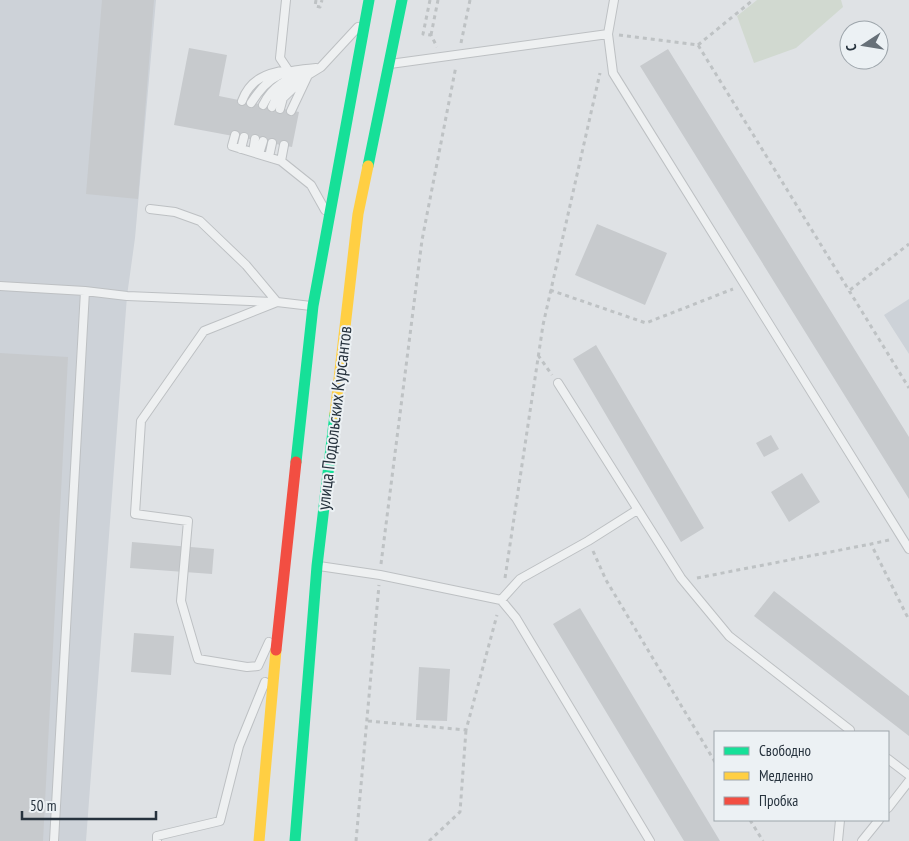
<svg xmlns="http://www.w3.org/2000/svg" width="909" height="841" font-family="'PT Sans Narrow',sans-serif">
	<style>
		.built { fill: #cdd2d8 }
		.green { fill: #d1d9d0 }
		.building { fill: #c7cacd }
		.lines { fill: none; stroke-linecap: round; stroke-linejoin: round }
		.lane-casing { stroke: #bdc0c3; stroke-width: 10 }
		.path { stroke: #bec2c4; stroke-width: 3; stroke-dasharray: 4 4; stroke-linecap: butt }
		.lane { stroke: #eef0f1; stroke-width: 8 }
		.fast { stroke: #16e098; stroke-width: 11 }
		.slow { stroke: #ffcf43; stroke-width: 11 }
		.jam { stroke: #f24e42; stroke-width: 11 }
		.labels { text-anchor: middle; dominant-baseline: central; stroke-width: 4; stroke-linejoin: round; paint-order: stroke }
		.street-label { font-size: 18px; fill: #26323d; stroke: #ecf1f4 }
	</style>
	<rect width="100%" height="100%" fill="#dfe2e5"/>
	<!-- built -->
	<path class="built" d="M0 0H156L135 238 127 296 86 841H0Z
		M909 299V354L884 315Z"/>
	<!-- green -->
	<path class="green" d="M757 0H841L843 7 796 48 754 63 737 16Z"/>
	<!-- building -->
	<path class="building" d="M102 0H154L138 199 86 194Z
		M189 48 227 55 219 96 299 112 292 147 174 125Z
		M668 49 909 437V499L640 66Z
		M597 224 667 253 645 305 575 275Z
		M596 345 704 528 681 542 573 359Z
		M0 353 68 357 43 841H0Z
		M771 435 779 449 764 457 756 443Z
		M802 473 820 502 789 522 771 492Z
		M132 542 214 549 212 574 130 568Z
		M774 591 909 696V736L754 616Z
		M580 608 720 841H684L553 624Z
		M134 633 174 636 171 675 131 672Z
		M419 667 450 669 447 721 416 720Z"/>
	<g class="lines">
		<defs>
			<path id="lane" d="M608 34 613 73 909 549
				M390 64 608 34 614 0
				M242 101C250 79 267 73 288 70L280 58 286 0
				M251 103C270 73 284 71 316 68
				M263 105C272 86 288 78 307 72
				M272 107 278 94 293 82
				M280 109 283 98 306 76
				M291 111 308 75 321 67 358 27
				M235 135 232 146 281 161
				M284 145 281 161 311 185 325 210
				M241 149 244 137
				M253 152 255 139
				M259 154 263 141
				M269 157 272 143
				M150 209 175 212 200 221 246 265 277 302 311 306
				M0 286 85 291 127 296 273 302
				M558 383 681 578 729 636 850 730V732
				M319 566 380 575 501 600 516 618 650 841
				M501 600 520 579 588 541 637 510
				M269 642 258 666 247 667 198 659 181 601 188 521 135 514 141 421 204 331 277 302
				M888 759 909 775
				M888 808 909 781
				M54 841 85 291
				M157 841V836L220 821 239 746 265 682
				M838 841 840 820
				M862 841 879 820"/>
		</defs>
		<!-- lane casing -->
		<use href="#lane" class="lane-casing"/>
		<!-- path -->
		<path class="path" d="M316 0 315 6 320 7 322 0
			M430 0 423 34 431 35 437 47
			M431 35 438 0
			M619 35 698 45 909 388
			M461 43 470 0
			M698 45 753 0
			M550 290 646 323 733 289
			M850 290 909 244
			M538 355 552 375
			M889 540 871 544 909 620
			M593 551 606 580 715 762
			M381 564 422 240 456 66
			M505 578 543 325 600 73
			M697 578 871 544
			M368 721 466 730 497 615
			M750 820 763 841
			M356 841 379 585
			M429 841 460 812 466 730"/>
		<!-- lane -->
		<use href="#lane" class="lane"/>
		<!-- fast -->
		<path class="fast" d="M368 166 402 0
			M296 462 313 306 369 0
			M295 841 317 566 335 414"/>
		<!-- slow -->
		<path class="slow" d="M335 414 358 214 368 166
			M259 841 276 650"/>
		<!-- jam -->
		<path class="jam" d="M276 650 296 462"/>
	</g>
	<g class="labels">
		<!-- street labels -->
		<g class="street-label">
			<text transform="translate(334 418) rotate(-83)">улица Подольских Курсантов</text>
		</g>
	</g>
	<!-- legend -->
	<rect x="714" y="731" width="175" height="90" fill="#ecf1f4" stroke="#9da5ab"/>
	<rect x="724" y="747" width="25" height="8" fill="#16e098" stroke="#9da5ab"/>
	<text x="759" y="756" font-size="15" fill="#26323d">Свободно</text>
	<rect x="724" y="772" width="25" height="8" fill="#ffcf43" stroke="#9da5ab"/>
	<text x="759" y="781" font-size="15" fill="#26323d">Медленно</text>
	<rect x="724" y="797" width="25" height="8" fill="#f24e42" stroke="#9da5ab"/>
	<text x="759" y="806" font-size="15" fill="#26323d">Пробка</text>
	<!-- north arrow -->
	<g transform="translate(864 45) rotate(258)"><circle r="24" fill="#ecf1f4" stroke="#9da5ab"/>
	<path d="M0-4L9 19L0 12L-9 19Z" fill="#677078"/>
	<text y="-8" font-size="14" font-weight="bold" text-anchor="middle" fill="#26323d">С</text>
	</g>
	<!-- scale -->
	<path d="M22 811v8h134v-8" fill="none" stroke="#26323d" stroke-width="2.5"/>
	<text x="30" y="811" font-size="15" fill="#26323d" stroke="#ecf1f4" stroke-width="4" paint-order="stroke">50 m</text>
</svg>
